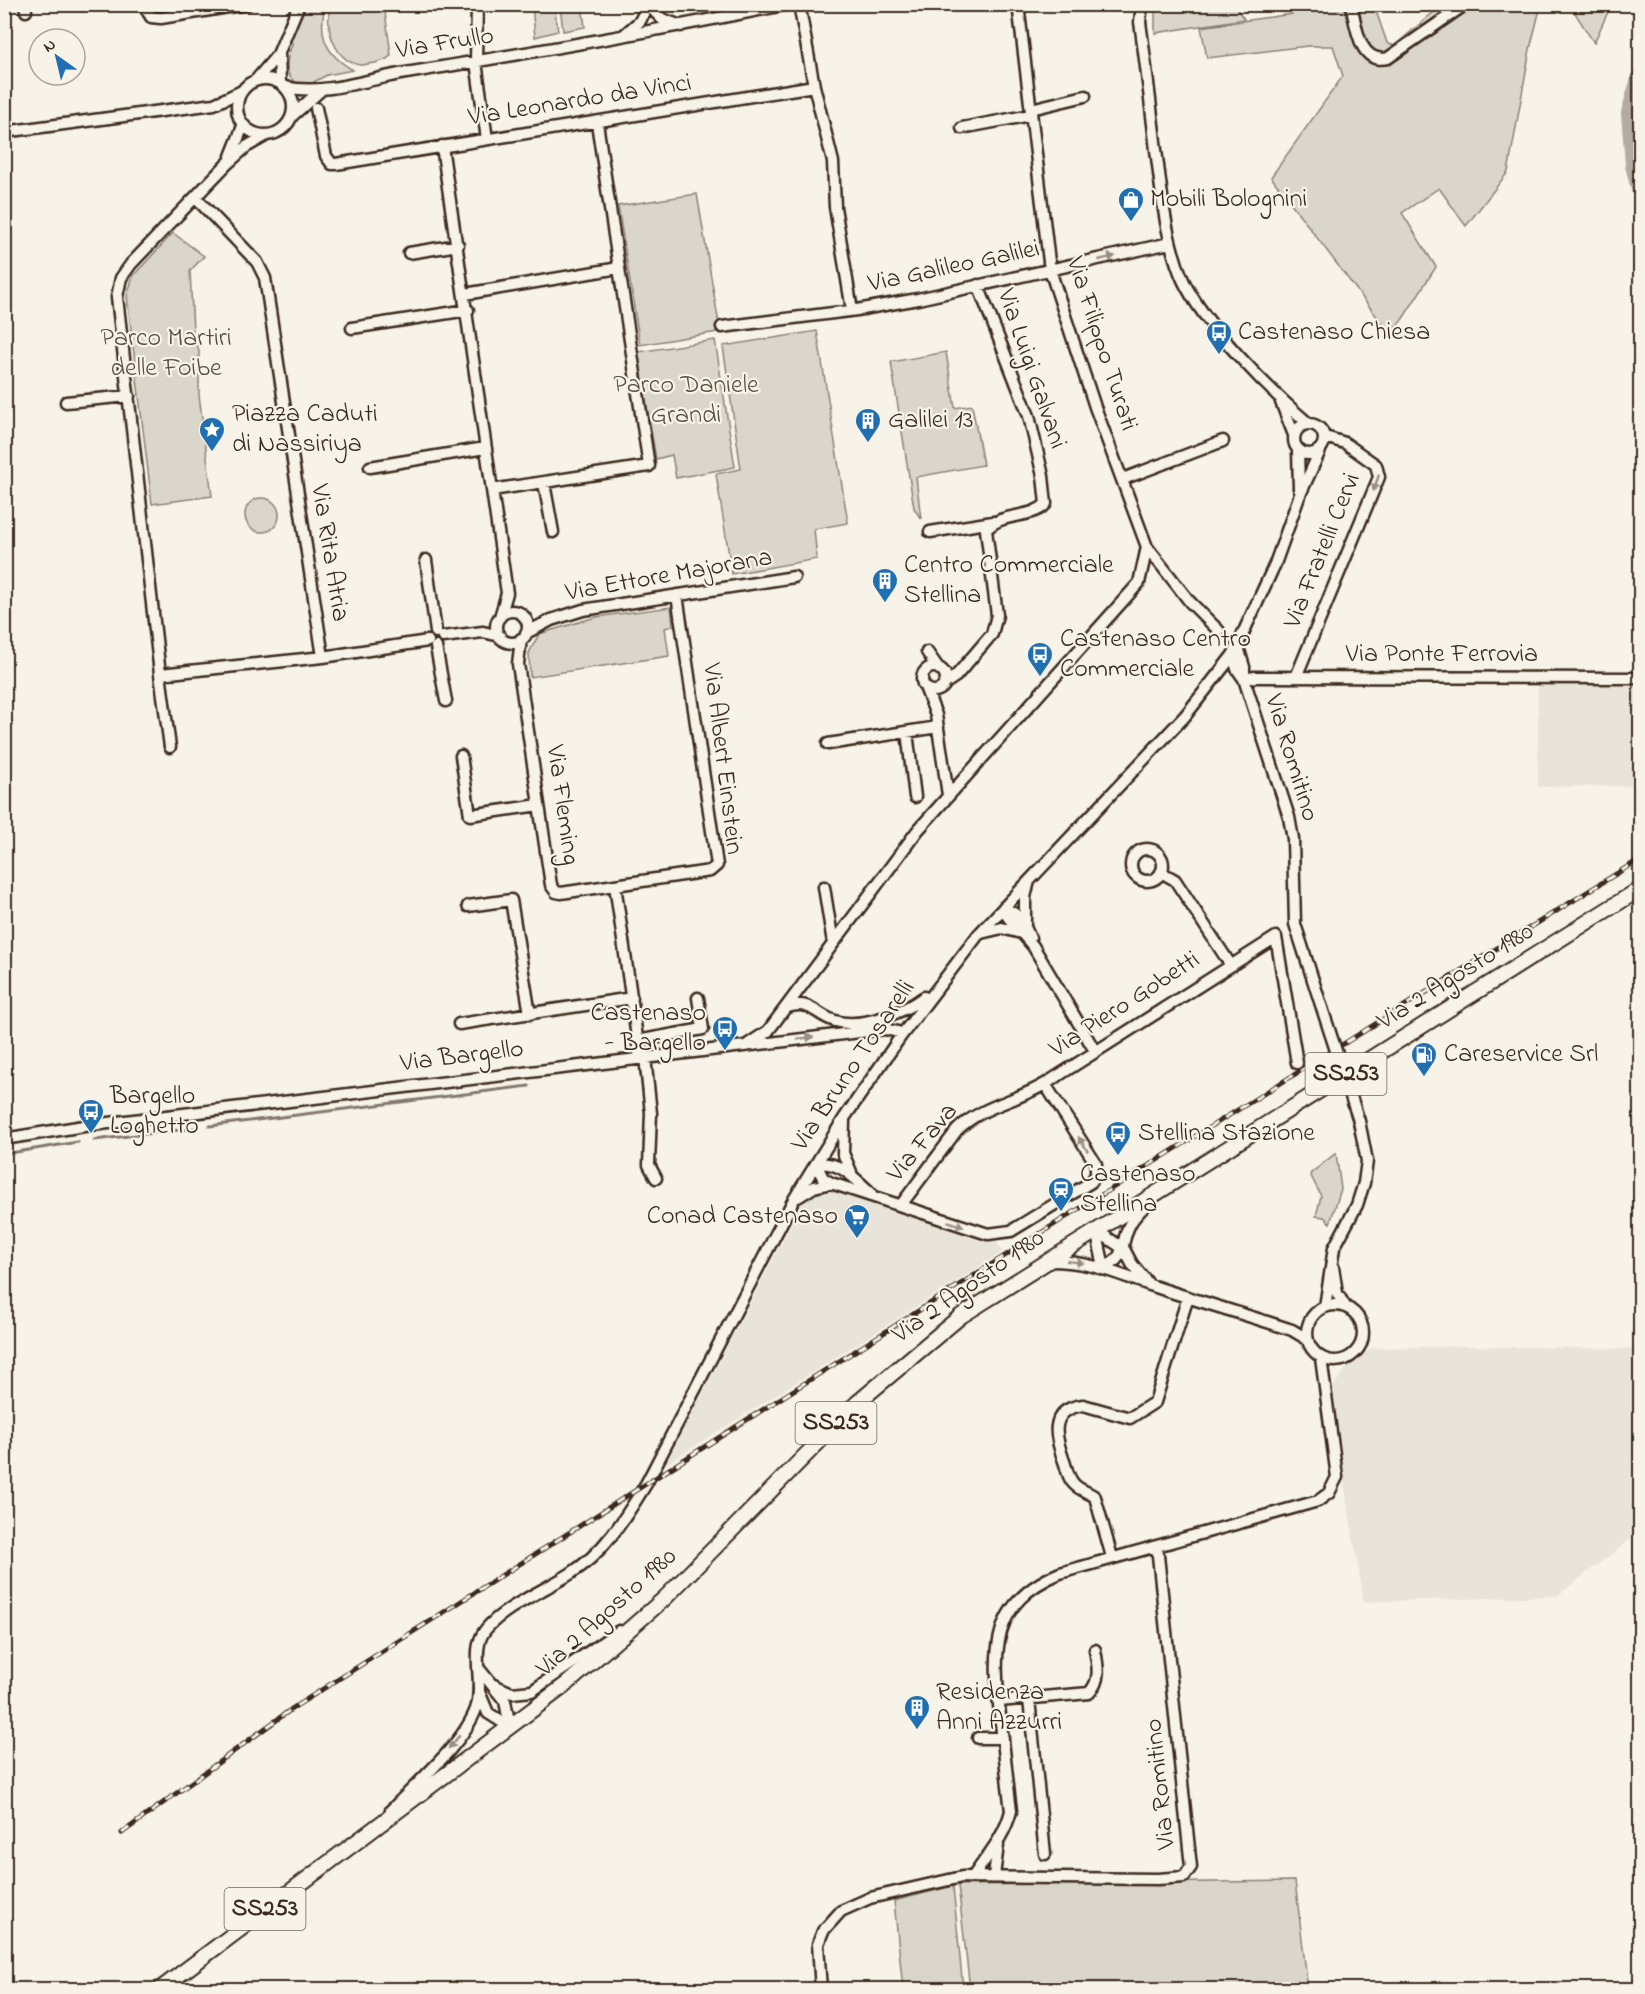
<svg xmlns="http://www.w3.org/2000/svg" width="1645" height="1994" font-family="'Indie Flower',sans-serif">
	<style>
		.built { fill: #e9e4d9 }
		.green { fill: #dbd6cb; stroke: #8b8074; stroke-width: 1.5 }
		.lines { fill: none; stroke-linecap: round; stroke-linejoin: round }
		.stream { stroke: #84786c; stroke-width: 3 }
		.river { stroke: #b4aca0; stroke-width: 16 }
		.minor-casing { stroke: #3b2a1e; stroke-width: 15 }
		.major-casing { stroke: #3b2a1e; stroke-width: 18 }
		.minor { stroke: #f7f3e8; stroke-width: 10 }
		.major { stroke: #f7f3e8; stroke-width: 14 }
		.rail-casing { stroke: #3b2a1e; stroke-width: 5 }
		.rail { stroke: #f7f3e8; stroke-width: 3; stroke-dasharray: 9; stroke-linecap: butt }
		.minor-bridge-casing { stroke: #3b2a1e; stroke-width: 15; stroke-linecap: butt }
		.minor-bridge { stroke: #f7f3e8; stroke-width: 10 }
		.oneway { fill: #998e83 }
		.labels { text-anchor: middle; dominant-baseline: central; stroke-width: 4.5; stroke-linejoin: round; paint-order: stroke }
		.shield { fill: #f7f3e8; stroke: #73665b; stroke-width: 1.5 }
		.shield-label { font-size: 24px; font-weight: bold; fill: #3b2a1e }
		.street-label { font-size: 26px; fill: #3b2a1e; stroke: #f7f3e8 }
		.poi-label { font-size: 26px; fill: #3b2a1e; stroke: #f7f3e8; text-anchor: start }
		.park-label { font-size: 26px; fill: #5b4c41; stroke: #f7f3e8 }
	</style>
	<rect width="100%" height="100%" fill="#f7f3e8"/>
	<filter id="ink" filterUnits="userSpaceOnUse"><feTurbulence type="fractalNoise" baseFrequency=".0167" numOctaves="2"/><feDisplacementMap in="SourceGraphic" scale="12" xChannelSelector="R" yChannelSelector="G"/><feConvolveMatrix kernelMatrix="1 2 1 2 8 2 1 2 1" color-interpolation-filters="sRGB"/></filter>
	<g filter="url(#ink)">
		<!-- built -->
		<path class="built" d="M1640 671V786L1538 787V672Z
			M822 1188 840 1191 957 1230 995 1239 1003 1252 665 1465 804 1200Z
			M1467 1346 1640 1349V1532L1557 1596 1364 1602 1344 1483 1333 1386 1349 1365 1372 1348Z"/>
		<!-- green -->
		<path class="green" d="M305 5H325C318 35 325 54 353 70L327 75 308 85C281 84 285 60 293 43L290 42Z
			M331 5H384L391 55C386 61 382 61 375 63 371 63 365 65 361 65 335 62 323 26 331 5Z
			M532 5H554L558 31 535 37Z
			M560 5H582L585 27 563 31Z
			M1155 5H1234L1244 19 1155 33Z
			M1290 5H1374L1387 43 1394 46 1442 5H1541L1530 49 1508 172 1466 226 1439 188 1402 213 1436 267 1402 320 1390 334 1271 177 1343 76 1333 46H1308L1207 58 1201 27 1292 14Z
			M1570 5H1611L1594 43Z
			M697 194 719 324 717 332 640 345 618 206Z
			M173 233 204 256 190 271 193 331 199 351V395L212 496 152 504 127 296 133 276Z
			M817 331 848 523 814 529 817 559 732 574 716 474 741 469 723 346Z
			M715 340 735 467 676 478 672 455 656 459 638 352Z
			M946 352 955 408 972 405 983 465 916 477 921 519 914 508 891 362Z
			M245 515a17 17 0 1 1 34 0a17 17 0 1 1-34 0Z
			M671 607 673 626 665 628 669 656 530 677 529 653 539 634 596 617Z
			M1336 1153 1341 1189 1330 1223 1324 1217 1316 1216 1321 1196 1310 1174Z
			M1295 1881 1308 1989H970L958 1885Z
			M953 1886 963 1989H903L894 1901Z"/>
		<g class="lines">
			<!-- stream -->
			<path class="stream" d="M210 1126 529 1086
				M94 1140 196 1128
				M4 1154 78 1142"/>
			<!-- river -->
			<path class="river" d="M1640 75 1629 113 1633 165 1640 193
				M1637 1990 1640 1984"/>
			<defs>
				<path id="minor" d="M25 4 26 11
					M143 4 151 17 161 18 247 4
					M477 4 476 62 487 139
					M799 4 814 86 833 162 835 207 852 310
					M1142 4 1140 22C1146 65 1151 107 1156 150 1162 194 1165 239 1183 280 1204 325 1270 391 1309 424
					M1351 4C1356 25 1359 65 1388 58L1466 4
					M624 35 640 21 648 5 662 19 681 26
					M237 107a28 28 0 1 1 56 0a28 28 0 1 1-56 0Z
					M256 80 279 53
					M280 83 279 52 299 4
					M285 87C323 96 368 79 406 73 534 52 662 30 789 4
					M316 108 326 156 332 164H336L814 86
					M1031 109 1085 96
					M292 116 320 91
					M597 123 619 268
					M962 128 1031 115
					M4 132 214 104 242 91
					M442 146 492 490 649 466 619 268 465 294
					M231 156 243 126
					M196 198 257 262 265 278 323 657
					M409 253 458 245
					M722 327 857 310 918 299 1170 243
					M352 328 468 310
					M66 402 129 396
					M1281 402 1294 435
					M1294 439a15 15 0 1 1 30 0a15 15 0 1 1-30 0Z
					M1298 450 1299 489
					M370 467 485 448
					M1123 479 1223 441
					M544 483 553 532
					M492 490 507 593 500 617
					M930 532 993 522
					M1147 547 1190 602 1219 631
					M426 560 436 632
					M496 627a16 16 0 1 1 32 0a16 16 0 1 1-32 0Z
					M526 633 551 620 583 610 794 577
					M443 637 483 632 500 636
					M521 639 518 664 551 885 556 892 561 893 615 885
					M436 647 446 701
					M1238 647 1244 667V679
					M927 652 939 669
					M1233 655 1237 669 1244 679 1289 817 1293 839 1295 924 1322 1008
					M922 679a12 12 0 1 1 24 0a12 12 0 1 1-24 0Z
					M160 674 117 297 121 278 131 264 226 165 246 147 267 135
					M1296 677 1379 477 1376 465 1345 443 1325 437
					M1244 679 1255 677 1640 678
					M944 684 956 676 992 634 997 615 986 530C1002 511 1030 520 1046 504L1043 476 1029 416 978 285
					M925 687 936 715 948 795
					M907 732 915 797
					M828 744 938 727
					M170 747 160 674 323 657 428 641
					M461 756 470 815 539 805
					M1131 865a16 16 0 1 1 32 0a16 16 0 1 1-32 0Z
					M1161 872 1175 880 1230 964
					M824 887 833 943
					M468 906 511 900 530 1014
					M1004 907 1008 917 1033 946 1095 1051
					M1004 907 1021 918 1030 938
					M1025 924V897L1029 881
					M981 933 1002 928 1021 933
					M787 1007C813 1000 813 1014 835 1021 861 1029 903 1013 924 997
					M459 1024 632 998
					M637 1041 703 1029 698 998
					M747 1045 768 1031 918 830 1139 583 1147 547 1095 407 1050 270 1018 4
					M645 1057 651 1113 649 1165 656 1178
					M640 1058 615 885 710 871 717 865 677 595
					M1045 1084 1276 937 1297 1063
					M844 1121 843 1153 851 1172
					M4 1139 84 1126 885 1029 902 1033
					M816 1164 823 1178 831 1183 988 1234 1011 1231 1091 1182 1096 1175V1164L1045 1084C1015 1102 983 1105 957 1130L901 1205
					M816 1164C840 1160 854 1178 871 1193
					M798 1197 814 1187 831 1183
					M1096 1230 1124 1249 1132 1264 1147 1282
					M1096 1230 1104 1267
					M1049 1261C1093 1261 1116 1274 1156 1287 1201 1302 1247 1315 1292 1330L1307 1339
					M1104 1267C1127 1259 1120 1242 1130 1224 1134 1216 1142 1209 1149 1202
					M1333 1267 1337 1293 1345 1306
					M1307 1333a28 28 0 1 1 56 0a28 28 0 1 1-56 0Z
					M1325 1307 1334 1248 1357 1205 1364 1183 1367 1161 1359 1121
					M1112 1557 1095 1497C1089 1492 1081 1491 1075 1485 1069 1480 1067 1471 1065 1464 1056 1440 1046 1410 1083 1405L1130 1418 1155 1402 1188 1297
					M480 1670 505 1701 510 1727
					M494 1685 512 1693 532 1691 619 1631
					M480 1694 488 1713 510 1727
					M1029 1699 1045 1854
					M999 1701 1089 1693C1101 1681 1098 1666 1095 1650
					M978 1738H1003
					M391 1810C418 1782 463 1744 476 1709 485 1683 469 1649 486 1629 504 1607 545 1590 570 1574 605 1552 625 1518 646 1484L793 1201 845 1117 901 1036 978 935 1185 716 1233 655 1275 564 1299 497 1320 451
					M994 1876 998 1845
					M973 1877C988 1854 1004 1838 1011 1811 1007 1779 1004 1747 1000 1715 993 1649 991 1602 1060 1573L1318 1501 1329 1493 1337 1477 1321 1358
					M821 1990 818 1944 823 1931 841 1911 870 1898 962 1877 1158 1879 1184 1877 1191 1867 1157 1546"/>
				<path id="major" d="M159 1990 568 1683 665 1598 857 1403 961 1316 1640 889"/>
			</defs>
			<!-- minor casing -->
			<use href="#minor" class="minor-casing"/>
			<!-- major casing -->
			<use href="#major" class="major-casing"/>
			<!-- minor -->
			<use href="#minor" class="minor"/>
			<!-- major -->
			<use href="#major" class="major"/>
			<defs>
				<path id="rail" d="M122 1833 293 1708 1074 1212 1640 859"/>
			</defs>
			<!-- rail casing -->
			<use href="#rail" class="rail-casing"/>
			<!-- rail -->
			<use href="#rail" class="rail"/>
			<defs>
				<path id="minor-bridge" d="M1322 1008 1359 1121"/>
			</defs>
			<!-- minor-bridge casing -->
			<use href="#minor-bridge" class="minor-bridge-casing"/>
			<!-- minor-bridge -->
			<use href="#minor-bridge" class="minor-bridge"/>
		</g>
		<!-- one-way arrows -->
		<defs><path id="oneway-solid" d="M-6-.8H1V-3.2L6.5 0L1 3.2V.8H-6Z" transform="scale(1.5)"/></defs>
		<g class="oneway">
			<use href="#oneway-solid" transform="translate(1107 258) rotate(-13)"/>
			<use href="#oneway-solid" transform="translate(1376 483) rotate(110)"/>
			<use href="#oneway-solid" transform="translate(805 1038) rotate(-6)"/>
			<use href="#oneway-solid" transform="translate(1083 1144) rotate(-123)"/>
			<use href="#oneway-solid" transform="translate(956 1224) rotate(19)"/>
			<use href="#oneway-solid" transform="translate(1075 1262) rotate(7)"/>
			<use href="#oneway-solid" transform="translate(454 1742) rotate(130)"/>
		</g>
	</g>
	<!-- icons -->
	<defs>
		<symbol id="shop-pin" viewBox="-11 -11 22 30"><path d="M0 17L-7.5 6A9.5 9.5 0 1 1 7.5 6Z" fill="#1f6fb2" stroke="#f7f3e8"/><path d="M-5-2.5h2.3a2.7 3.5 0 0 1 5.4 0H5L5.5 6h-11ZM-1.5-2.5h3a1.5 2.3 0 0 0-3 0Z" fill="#fff"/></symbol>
		<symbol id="bus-pin" viewBox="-11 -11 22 30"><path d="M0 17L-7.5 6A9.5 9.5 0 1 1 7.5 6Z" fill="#1f6fb2" stroke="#f7f3e8"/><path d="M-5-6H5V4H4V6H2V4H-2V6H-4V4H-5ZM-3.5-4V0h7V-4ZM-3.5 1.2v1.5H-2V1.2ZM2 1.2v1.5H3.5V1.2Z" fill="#fff"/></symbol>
		<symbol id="building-pin" viewBox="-11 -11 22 30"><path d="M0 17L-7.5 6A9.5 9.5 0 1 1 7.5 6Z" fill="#1f6fb2" stroke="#f7f3e8"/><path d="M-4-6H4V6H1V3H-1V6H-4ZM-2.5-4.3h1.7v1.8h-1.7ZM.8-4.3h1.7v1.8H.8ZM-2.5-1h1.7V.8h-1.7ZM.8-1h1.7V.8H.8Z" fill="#fff"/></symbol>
		<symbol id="sight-pin" viewBox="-11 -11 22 30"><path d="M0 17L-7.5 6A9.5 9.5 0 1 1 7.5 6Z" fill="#1f6fb2" stroke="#f7f3e8"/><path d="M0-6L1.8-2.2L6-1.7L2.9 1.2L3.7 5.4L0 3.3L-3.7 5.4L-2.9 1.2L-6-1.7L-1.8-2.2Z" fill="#fff"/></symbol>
		<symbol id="fuel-pin" viewBox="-11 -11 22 30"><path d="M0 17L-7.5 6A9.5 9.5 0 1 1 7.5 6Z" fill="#1f6fb2" stroke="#f7f3e8"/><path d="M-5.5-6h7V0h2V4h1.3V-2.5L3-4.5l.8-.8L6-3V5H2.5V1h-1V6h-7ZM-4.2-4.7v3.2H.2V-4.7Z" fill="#fff"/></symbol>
		<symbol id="station-pin" viewBox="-11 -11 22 30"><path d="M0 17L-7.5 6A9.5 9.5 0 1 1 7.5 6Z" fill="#1f6fb2" stroke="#f7f3e8"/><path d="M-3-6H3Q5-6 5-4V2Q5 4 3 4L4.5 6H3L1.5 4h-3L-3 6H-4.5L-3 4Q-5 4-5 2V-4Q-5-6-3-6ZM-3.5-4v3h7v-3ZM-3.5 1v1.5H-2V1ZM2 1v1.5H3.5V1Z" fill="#fff"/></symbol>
		<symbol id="supermarket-pin" viewBox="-11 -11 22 30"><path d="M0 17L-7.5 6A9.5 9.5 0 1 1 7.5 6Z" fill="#1f6fb2" stroke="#f7f3e8"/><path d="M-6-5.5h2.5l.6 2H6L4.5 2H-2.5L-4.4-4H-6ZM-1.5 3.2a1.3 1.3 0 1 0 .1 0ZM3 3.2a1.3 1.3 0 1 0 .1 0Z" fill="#fff"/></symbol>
	</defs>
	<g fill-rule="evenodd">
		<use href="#shop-pin" x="1116" y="185" width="30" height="40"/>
		<use href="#bus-pin" x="1204" y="318" width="30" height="40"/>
		<use href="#building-pin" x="853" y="406" width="30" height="40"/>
		<use href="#sight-pin" x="197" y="415" width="30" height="40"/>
		<use href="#building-pin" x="870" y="566" width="30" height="40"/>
		<use href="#bus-pin" x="1025" y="640" width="30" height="40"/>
		<use href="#bus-pin" x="710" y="1014" width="30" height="40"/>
		<use href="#fuel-pin" x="1409" y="1040" width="30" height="40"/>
		<use href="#bus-pin" x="76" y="1097" width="30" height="40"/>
		<use href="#bus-pin" x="1103" y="1119" width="30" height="40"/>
		<use href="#station-pin" x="1046" y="1175" width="30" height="40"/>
		<use href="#supermarket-pin" x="842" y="1202" width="30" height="40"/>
		<use href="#building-pin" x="902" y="1693" width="30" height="40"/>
	</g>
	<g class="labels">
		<!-- shield labels -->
		<g class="shield">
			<rect x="1305.5" y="1053" width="81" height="42" rx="4.5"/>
			<rect x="795.5" y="1402" width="81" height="42" rx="4.5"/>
			<rect x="224.5" y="1888" width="81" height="42" rx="4.5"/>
		</g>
		<g class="shield-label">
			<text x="1346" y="1074">SS253</text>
			<text x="836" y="1423">SS253</text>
			<text x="265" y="1909">SS253</text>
		</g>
		<!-- street labels -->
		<g class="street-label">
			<text transform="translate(445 44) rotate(-9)">Via Frullo</text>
			<text transform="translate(580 101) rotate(-9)">Via Leonardo da Vinci</text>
			<text transform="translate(954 267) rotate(-12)">Via Galileo Galilei</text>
			<text transform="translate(1101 344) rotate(72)">Via Filippo Turati</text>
			<text transform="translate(1031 369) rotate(71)">Via Luigi Galvani</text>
			<text transform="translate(1323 551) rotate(-68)">Via Fratelli Cervi</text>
			<text transform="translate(329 553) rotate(81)">Via Rita Atria</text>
			<text transform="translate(669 576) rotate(-10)">Via Ettore Majorana</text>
			<text x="1442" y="655">Via Ponte Ferrovia</text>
			<text transform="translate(1291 758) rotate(73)">Via Romitino</text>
			<text transform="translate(722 759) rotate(83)">Via Albert Einstein</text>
			<text transform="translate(562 805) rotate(82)">Via Fleming</text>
			<text transform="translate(1456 977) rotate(-32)">Via 2 Agosto 1980</text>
			<text transform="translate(1125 1005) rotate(-33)">Via Piero Gobetti</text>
			<text transform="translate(462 1057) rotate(-7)">Via Bargello</text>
			<text transform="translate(854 1066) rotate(-56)">Via Bruno Tosarelli</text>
			<text transform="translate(923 1143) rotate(-50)">Via Fava</text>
			<text transform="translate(969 1287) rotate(-35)">Via 2 Agosto 1980</text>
			<text transform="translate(607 1613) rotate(-42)">Via 2 Agosto 1980</text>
			<text transform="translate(1161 1784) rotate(-96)">Via Romitino</text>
		</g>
		<!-- poi labels -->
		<g class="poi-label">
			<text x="1150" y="200">Mobili Bolognini</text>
			<text x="1238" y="333">Castenaso Chiesa</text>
			<text x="232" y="415">Piazza Caduti<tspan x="232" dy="30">di Nassiriya</tspan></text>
			<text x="888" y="421">Galilei 13</text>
			<text x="904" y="566">Centro Commerciale<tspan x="904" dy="30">Stellina</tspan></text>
			<text x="1060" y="640">Castenaso Centro<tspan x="1060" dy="30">Commerciale</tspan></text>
			<text x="706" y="1014" text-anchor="end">Castenaso<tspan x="706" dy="30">- Bargello</tspan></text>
			<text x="1444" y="1055">Careservice Srl</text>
			<text x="110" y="1097">Bargello<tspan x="110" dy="30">Loghetto</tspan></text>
			<text x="1138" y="1134">Stellina Stazione</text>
			<text x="1080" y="1175">Castenaso<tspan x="1080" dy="30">Stellina</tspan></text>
			<text x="838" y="1217" text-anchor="end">Conad Castenaso</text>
			<text x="936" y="1693">Residenza<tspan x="936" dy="30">Anni Azzurri</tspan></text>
		</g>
		<!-- park labels -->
		<g class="park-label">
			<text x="166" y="339">Parco Martiri<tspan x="166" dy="30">delle Foibe</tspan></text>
			<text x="686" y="386">Parco Daniele<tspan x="686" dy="30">Grandi</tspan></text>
		</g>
	</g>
	<!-- margin -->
	<rect width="1645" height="1994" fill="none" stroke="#f7f3e8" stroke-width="24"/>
	<rect x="12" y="12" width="1621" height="1970" fill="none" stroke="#3b2a1e" stroke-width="2" filter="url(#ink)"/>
	<!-- north arrow -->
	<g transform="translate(57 57) rotate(326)"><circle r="28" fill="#f7f3e8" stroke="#aca397" stroke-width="1.5"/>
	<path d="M0-4.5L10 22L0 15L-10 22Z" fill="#1f6fb2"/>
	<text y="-9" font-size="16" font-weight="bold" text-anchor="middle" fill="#3b2a1e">N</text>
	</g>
</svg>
